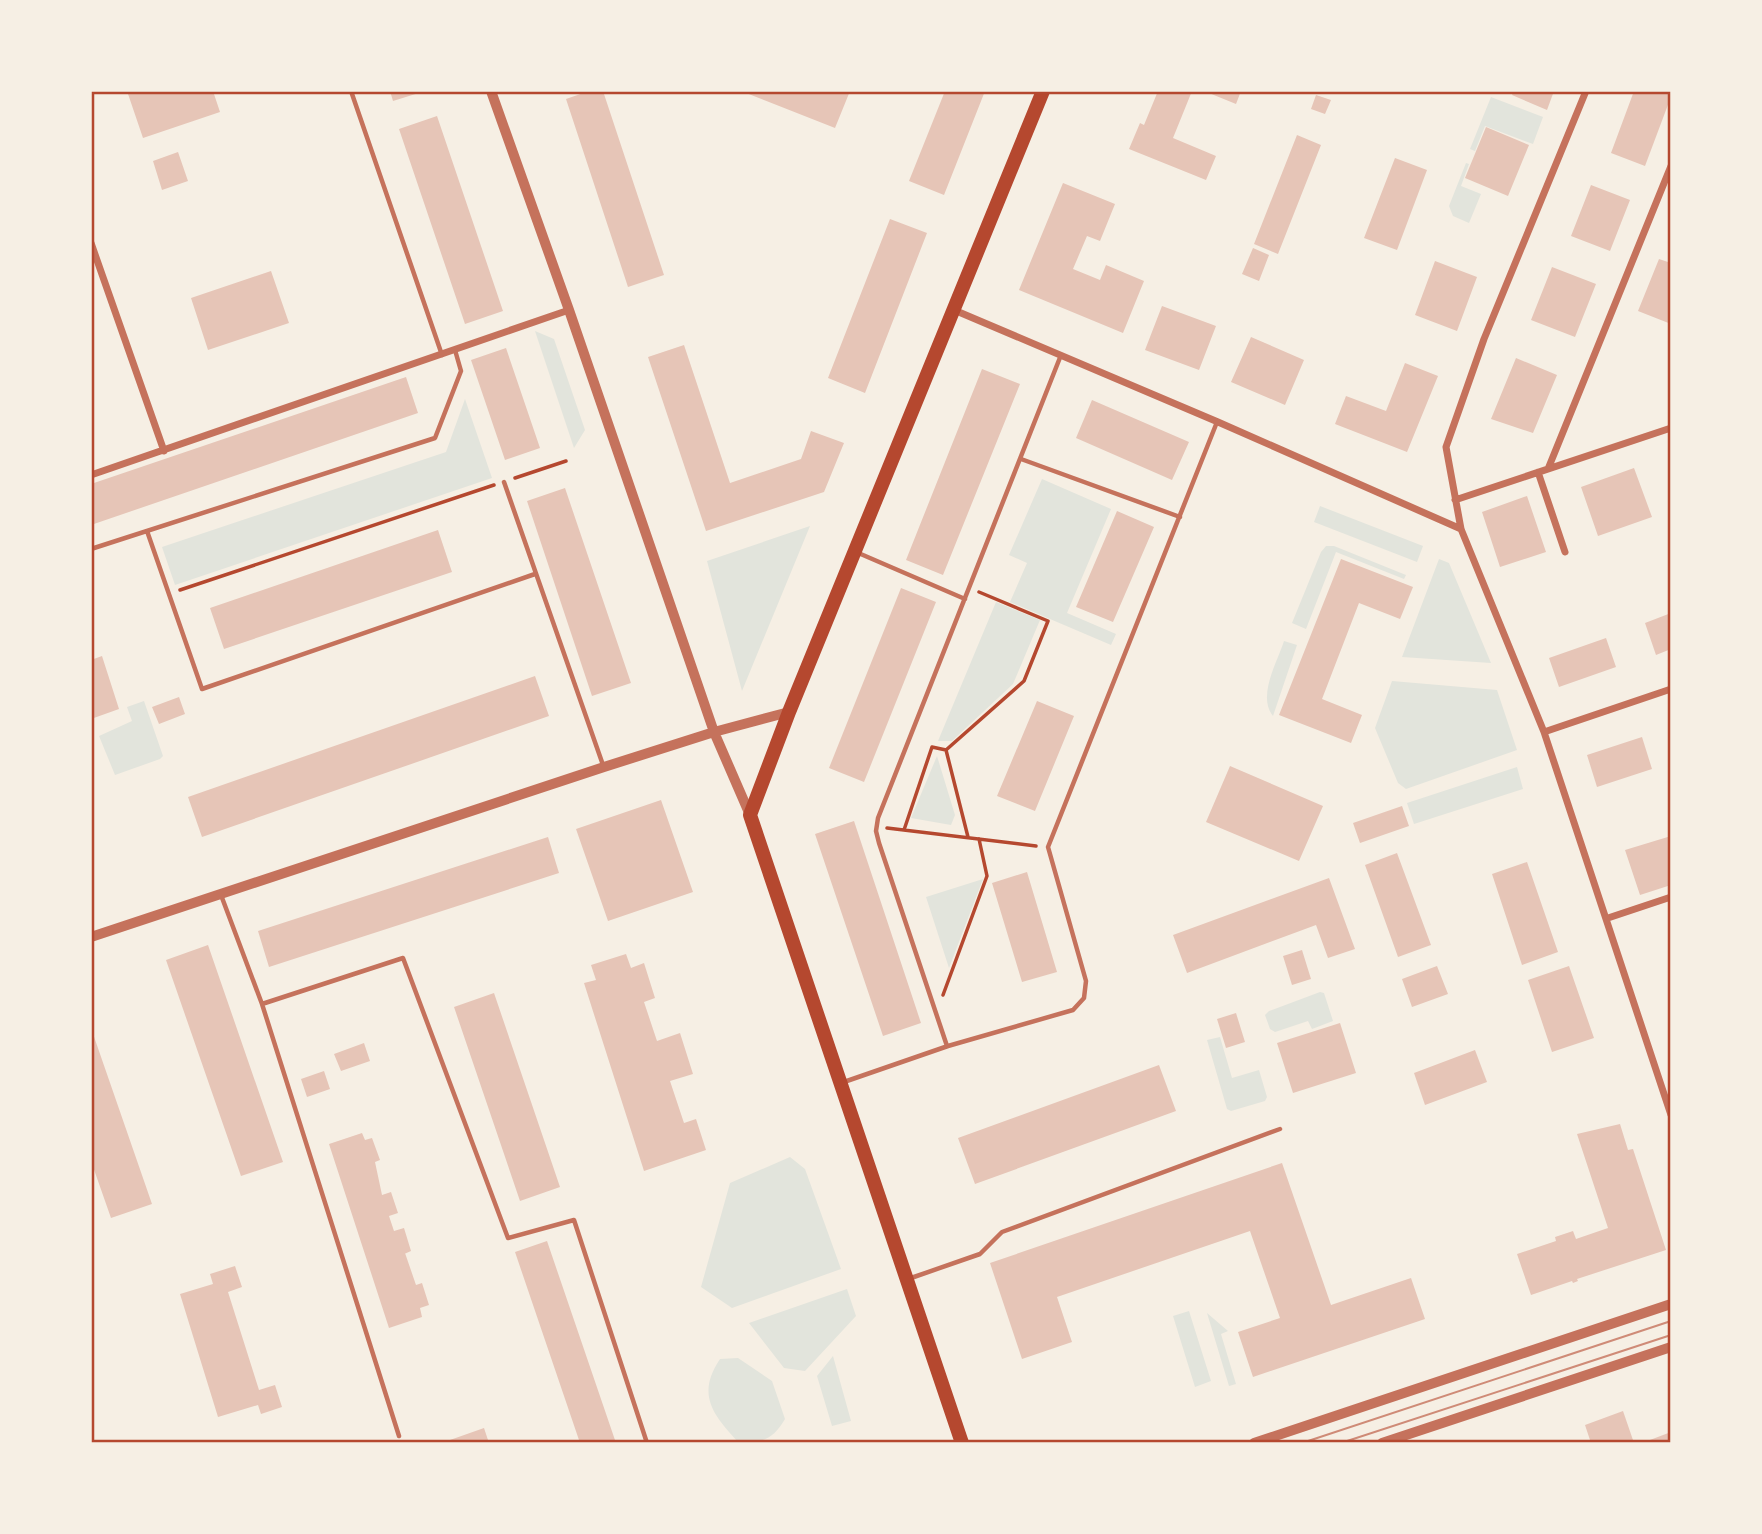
<svg xmlns="http://www.w3.org/2000/svg" width="1762" height="1534" font-family="Merriweather,serif">
	<style>
		.green { fill: #e2e4dc }
		.building { fill: #e6c5b7 }
		.lines { fill: none; stroke-linecap: round; stroke-linejoin: round }
		.path { stroke: #b5482f; stroke-width: 3.5 }
		.service { stroke: #c5725c; stroke-width: 4.5 }
		.minor { stroke: #c5725c; stroke-width: 7 }
		.tertiary { stroke: #c5725c; stroke-width: 10 }
		.primary { stroke: #b5482f; stroke-width: 14 }
		.tram { stroke: #cf8b77; stroke-width: 2 }
		.neatline { fill: none; stroke: #b5482f; stroke-width: 2.5 }
	</style>
	<rect width="100%" height="100%" fill="#f6efe4"/>
	<!-- green -->
	<path class="green" d="M1491 97 1543 117 1533 144 1485 126 1475 151 1470 149Z
		M1466 163 1469 164 1461 186 1481 194 1469 223 1453 216 1449 206Z
		M535 331 554 339 585 430 574 448Z
		M465 399 492 478 175 585 162 547 446 452Z
		M1042 479 1111 509 1067 613 1116 634 1111 645 1010 602 1027 563 1009 555Z
		M1320 506 1423 546 1417 562 1314 522Z
		M810 526 742 691 707 561Z
		M1326 546H1334L1406 575 1404 579 1336 552 1306 629 1292 623 1321 552Z
		M1439 559 1449 563 1491 663 1402 657Z
		M996 602 1040 620 1013 684 952 741H938Z
		M1284 641 1297 645 1273 716C1257 696 1277 663 1284 641Z
		M1392 681 1497 690 1517 750 1406 789 1398 783 1375 728Z
		M144 701 163 756 160 759 115 775 99 736 132 721 127 707Z
		M937 756 955 815 951 825 911 818Z
		M1517 767 1523 789 1414 824 1407 803Z
		M983 879 949 968 926 897Z
		M1320 992 1324 993 1333 1021 1312 1029 1308 1021 1275 1032 1270 1029 1265 1015 1269 1011Z
		M1220 1037 1232 1078 1259 1070 1267 1097 1265 1101 1231 1111 1227 1109 1207 1040Z
		M790 1157 805 1169 841 1269 732 1308 701 1287 730 1183Z
		M847 1289 856 1316 805 1371 784 1368 749 1323Z
		M1189 1311 1211 1381 1195 1387 1173 1316Z
		M1207 1313 1228 1331 1221 1334 1236 1384 1229 1386Z
		M833 1356 851 1421 832 1426 817 1376Z
		M738 1358 772 1381 785 1419C773 1440 761 1443 739 1443 713 1415 696 1395 720 1359Z"/>
	<!-- building -->
	<path class="building" d="M127 91H213L220 112 143 138Z
		M390 91H422V92L393 101Z
		M589 91H603L664 275 628 287 566 99Z
		M741 91H850L835 128Z
		M945 91H985L944 195 909 181Z
		M1158 91H1192L1173 138 1216 156 1206 180 1129 149 1140 123 1144 125Z
		M1204 91H1241L1236 104Z
		M1514 91H1554L1547 110 1512 95Z
		M1634 91H1671V103L1669 102 1645 166 1611 153Z
		M1316 95 1331 100 1325 114 1311 109Z
		M437 116 503 311 465 324 399 129Z
		M1486 127 1529 145 1508 196 1465 178Z
		M1297 135 1321 145 1278 254 1254 244Z
		M178 152 188 181 162 190 153 161Z
		M1395 158 1427 170 1397 250 1364 238Z
		M1063 183 1115 204 1100 241 1087 236 1073 269 1100 280 1106 265 1144 281 1123 333 1019 290Z
		M1591 185 1630 200 1610 251 1571 236Z
		M890 219 927 233 865 393 828 378Z
		M1253 248 1269 255 1259 281 1242 274Z
		M1659 259 1671 263V324L1638 311Z
		M1435 261 1477 277 1457 331 1415 315Z
		M1552 267 1596 284 1575 337 1531 320Z
		M271 271 289 323 208 350 191 298Z
		M1162 306 1216 326 1199 370 1145 350Z
		M1251 337 1304 360 1285 405 1231 382Z
		M684 345 730 483 801 459 811 431 844 443 824 492 706 531 648 357Z
		M506 348 540 448 505 460 471 360Z
		M1516 358 1557 375 1533 433 1491 419Z
		M1405 363 1438 376 1407 452 1335 424 1346 396 1386 411Z
		M982 369 1020 384 943 575 906 560Z
		M406 377 418 413 91 525V484Z
		M1092 400 1189 442 1172 480 1076 438Z
		M1634 468 1652 517 1598 536 1581 487Z
		M565 488 631 683 592 696 527 501Z
		M1527 496 1546 552 1500 567 1482 512Z
		M1117 511 1154 527 1113 622 1076 607Z
		M438 530 452 572 224 649 210 608Z
		M1341 559 1413 587 1400 619 1359 603 1322 699 1362 715 1351 743 1279 715Z
		M901 588 936 602 864 782 829 768Z
		M1671 613V649L1656 655 1645 623Z
		M1606 638 1616 667 1559 687 1549 658Z
		M102 656 119 709 91 719V660Z
		M535 676 549 716 202 837 188 797Z
		M179 697 185 714 159 724 152 707Z
		M1037 701 1074 716 1035 811 997 796Z
		M1642 737 1652 769 1597 787 1587 755Z
		M1230 766 1323 806 1299 861 1206 822Z
		M661 800 693 892 608 921 576 829Z
		M1402 806 1409 826 1360 843 1353 823Z
		M854 821 921 1023 883 1036 815 834Z
		M1671 836V885L1640 895 1625 850Z
		M548 837 559 873 269 967 258 931Z
		M1397 853 1431 945 1398 957 1365 865Z
		M1527 862 1558 952 1522 965 1492 874Z
		M1027 872 1057 972 1022 982 992 883Z
		M1329 878 1355 949 1328 958 1316 925 1187 973 1173 935Z
		M208 945 283 1162 241 1176 166 960Z
		M1302 950 1311 979 1292 985 1283 956Z
		M626 954 631 968 644 963 655 998 644 1002 657 1041 680 1033 693 1074 670 1081 684 1123 696 1119 706 1150 644 1171 584 983 596 980 591 965Z
		M1437 966 1448 994 1412 1007 1402 979Z
		M1569 966 1594 1038 1552 1052 1528 980Z
		M494 993 560 1187 520 1201 454 1007Z
		M1236 1013 1245 1042 1226 1048 1217 1019Z
		M1340 1023 1356 1073 1293 1093 1277 1043Z
		M91 1028 152 1204 111 1218 91 1161Z
		M364 1043 370 1061 341 1071 334 1054Z
		M1475 1050 1487 1082 1425 1105 1414 1073Z
		M1159 1065 1176 1111 975 1184 958 1138Z
		M324 1071 330 1089 307 1097 301 1079Z
		M1620 1124 1628 1150 1633 1149 1666 1250 1577 1279 1578 1281 1573 1283 1572 1281 1531 1295 1517 1254 1556 1241 1555 1237 1573 1231 1576 1239 1608 1228 1577 1134Z
		M362 1133 365 1140 372 1138 380 1160 375 1162 382 1195 391 1192 398 1213 389 1216 394 1231 404 1228 411 1251 402 1255 405 1253 416 1285 422 1283 429 1305 420 1308 422 1317 389 1328 329 1144Z
		M1282 1163 1331 1305 1411 1278 1425 1319 1253 1377 1238 1332 1280 1318 1250 1231 1057 1297 1072 1342 1022 1359 990 1263Z
		M547 1241 616 1443H580L515 1252Z
		M235 1266 242 1287 228 1292 259 1390 275 1385 282 1407 261 1414 258 1405 218 1417 180 1294 213 1284 210 1274Z
		M1623 1411 1634 1443H1591L1585 1425Z
		M484 1428 489 1443H451L450 1440Z
		M1671 1432V1443H1642Z"/>
	<g class="lines">
		<!-- path -->
		<path class="path" d="M515 478 566 461
			M180 590 494 485
			M946 750 1024 681 1048 621 979 592
			M887 828 1036 846
			M904 830 932 747 946 750 968 837
			M943 995 987 876 979 839"/>
		<!-- service -->
		<path class="service" d="M351 91 442 355
			M1021 459 1180 517
			M504 482 603 765
			M147 531 202 689 535 574
			M91 549 435 438 461 371 455 350
			M856 552 965 599
			M221 895 262 1004 399 1436
			M262 1004 403 958 508 1238 574 1220 647 1443
			M947 1046 879 843 876 831 878 818 1061 355
			M841 1083 948 1046 1073 1010 1084 998 1086 981 1048 847 1217 422
			M911 1278 980 1254 1002 1232 1280 1129"/>
		<!-- minor -->
		<path class="minor" d="M1586 91 1484 339 1446 447 1461 529 1544 732 1671 1115
			M91 243 164 451
			M954 310 1218 422 1461 529
			M1548 469 1671 166
			M1538 472 1565 552
			M91 475 569 310
			M1455 500 1671 428
			M1544 732 1671 689
			M1608 918 1671 897"/>
		<!-- tertiary -->
		<path class="tertiary" d="M491 91 569 310 714 732 750 815
			M91 937 604 767 714 732 789 712
			M1254 1443 1671 1304
			M1382 1443 1671 1347"/>
		<!-- primary -->
		<path class="primary" d="M962 1443 750 815 789 712 1043 91"/>
		<!-- tram -->
		<path class="tram" d="M1302 1443 1671 1321
			M1341 1443 1671 1335"/>
	</g>
	<!-- border -->
	<rect width="1762" height="1534" fill="none" stroke="#f6efe4" stroke-width="186"/>
	<rect x="93" y="93" width="1576" height="1348" class="neatline"/>
</svg>
